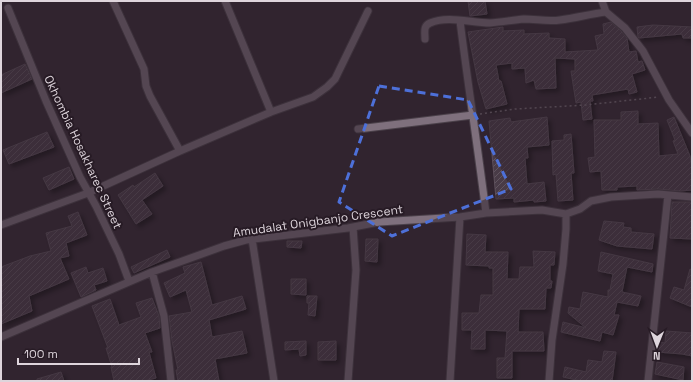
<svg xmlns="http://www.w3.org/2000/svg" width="693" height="382" font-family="'Space Grotesk',sans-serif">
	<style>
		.building { fill: url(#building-hatch); stroke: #5d4f5b; filter: url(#shadow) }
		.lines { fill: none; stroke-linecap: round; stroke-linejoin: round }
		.street-casing { stroke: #4b414a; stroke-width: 9 }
		.path { stroke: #7a6f78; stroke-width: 1.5; stroke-dasharray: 2 3; stroke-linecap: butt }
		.street { stroke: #7f707d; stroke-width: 7 }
		.marked { fill: none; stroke: #4d70d9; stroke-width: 3; stroke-dasharray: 8 5; stroke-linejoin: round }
		.labels { text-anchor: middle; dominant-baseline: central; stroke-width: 4; stroke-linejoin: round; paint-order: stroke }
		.street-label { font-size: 12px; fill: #ded5dc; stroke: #271b25 }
	</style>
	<defs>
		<pattern id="building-hatch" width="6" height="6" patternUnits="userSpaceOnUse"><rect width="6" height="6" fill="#483b46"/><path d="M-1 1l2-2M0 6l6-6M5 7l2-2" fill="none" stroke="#625660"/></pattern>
		<filter id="shadow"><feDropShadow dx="3.5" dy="3.5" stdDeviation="2" flood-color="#0009"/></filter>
	</defs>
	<rect width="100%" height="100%" fill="#31242f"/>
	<!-- building -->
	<path class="building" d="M468 1H485L487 14 470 16Z
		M611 22 621 31 627 38 629 52 636 51 638 62 642 61 645 70 632 74 637 92 629 94 628 89 592 95 593 101H590L592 119 583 120 581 102 576 103 571 71H575V59L555 58 556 88 536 89 534 80 526 83 525 68 512 69V63L496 65 499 81H501L507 104 486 109 478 82 468 32 503 27V31L524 30V34L549 33V38L565 39V52L598 50 595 36 604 34 603 24Z
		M653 25 692 27V38H683L682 34 639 38 638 37 637 27Z
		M25 64 32 79 1 93V75Z
		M638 111V124L658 123 659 156 678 154 673 141 675 140 667 120 674 117 690 156 692 169V190L680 191 658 189 637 190V186L617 187V190H602L601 171 590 172 588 158 595 157 594 120H621V112Z
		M547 117 549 145 527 147 528 158H525L527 184 544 182 546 201 534 202V200L514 202V198L496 199 489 121 510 118 511 122Z
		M47 132 54 147 9 164 3 150Z
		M571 134 574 173H571L573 200 558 201 556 174 553 175 552 141 564 140V135Z
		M69 167 74 179 49 190 43 178Z
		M155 173 163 186 142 200 152 214 136 224 118 195 133 185 134 187Z
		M672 202H692V239L670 238Z
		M78 212 87 235 66 243 69 256 60 258 69 279 29 296 32 311 1 324V267L30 256 51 251 46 233 72 226 68 216Z
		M604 221 624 223 623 227 631 228V232L654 234 652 249 617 246 599 240Z
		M467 234 486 235 485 252H508L507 279H519L520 267H534L533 251 555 252 554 265H550V281H552L551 288H546L545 309H519L518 332H543L544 351H512V378H497V358H505L507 331 485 330V349H471L472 330H462V313H479L481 295H493V268H489V266L466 265Z
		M366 239H378L377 262 365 261Z
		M287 241H302L301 248 287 247Z
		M167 250 170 257 134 273 131 267Z
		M601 252 653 264 652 272 627 267 622 292 641 296 638 306 617 302 614 315H619L613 335 602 332 600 341 561 332 563 322 586 328 568 313 569 307 580 309 583 292 608 297V290H610L613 274 598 271Z
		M201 262 212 305 242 296 246 309 209 320 212 337 242 331 247 353 215 359 219 381H178L176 370H178L172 341 169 316 192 312 186 290 170 297 164 283 185 273 183 267Z
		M86 267 88 273 103 268 107 281 94 285 96 290 81 297 71 273Z
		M690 269 692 270V307L670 298 674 287 684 290Z
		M291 279H306V295L291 294Z
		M307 296H317L315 316 308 315 309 303H307Z
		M152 298 159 316 160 328 145 333 152 352H149L156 378 144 381H114L111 367H112L106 348H108L92 306 110 299 119 325 141 317 136 303Z
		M666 331 692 333V356L682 354 657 352 658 342 665 343Z
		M306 341V355L300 356 299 349 285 350V342Z
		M336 341V360H318V342Z
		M604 351 616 352 612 381H581L563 377 565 367 586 372 588 360 602 362Z
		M657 362 684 367 683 380 655 374Z
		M61 372 64 381H37V379Z"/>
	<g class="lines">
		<defs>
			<path id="street" d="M113 1 144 69 146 86 150 96 180 151
				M225 1 271 112
				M602 1 606 12 625 28 643 51 669 100 692 133
				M8 8 46 101 80 177 96 206 119 254 129 281
				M425 39C425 32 423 26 430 23 448 15 471 23 490 23 502 22 513 20 524 19 536 19 548 22 560 20 576 18 590 14 606 12
				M358 129 473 115
				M486 213 542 210 566 214V229L563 264 552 340 549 381
				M566 214 580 209 591 201 611 197 658 194 692 197
				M1 225 88 193 180 151 271 112 313 97 327 87 335 79 368 11
				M252 239 274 381
				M152 272 164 316 171 381
				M1 337 152 272 224 246 246 240 348 228 379 222 460 217 486 213C478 149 468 85 460 21
				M348 381 356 270 353 227
				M450 381 460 217
				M648 381 668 195"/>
		</defs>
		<!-- street casing -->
		<use href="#street" class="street-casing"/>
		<!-- path -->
		<path class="path" d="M480 114 515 109 586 105 659 97"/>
		<!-- street -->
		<use href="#street" class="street"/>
	</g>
	<!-- marked area -->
	<path d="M0 0H693V382H0ZM379 86 468 100 511 189 392 236 339 202Z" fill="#31242f" fill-opacity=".55" fill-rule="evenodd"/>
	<path class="marked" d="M379 86 468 100 511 189 392 236 339 202Z"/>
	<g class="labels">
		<!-- street labels -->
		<g class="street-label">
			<text transform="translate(83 152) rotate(65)">Okhombia Hosakharec Street</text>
			<text transform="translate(318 221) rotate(-8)">Amudalat Onigbanjo Crescent</text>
		</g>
	</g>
	<!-- border -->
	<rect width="693" height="382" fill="none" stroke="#ded5dc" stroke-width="4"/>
	<!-- north arrow -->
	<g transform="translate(657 346) rotate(181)" stroke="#271b25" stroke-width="3" paint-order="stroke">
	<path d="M0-3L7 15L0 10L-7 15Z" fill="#ded5dc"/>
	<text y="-6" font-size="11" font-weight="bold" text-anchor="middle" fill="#ded5dc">N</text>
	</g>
	<!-- scale -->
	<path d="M18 358v6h121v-6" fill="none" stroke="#ded5dc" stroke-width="2"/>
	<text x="24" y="358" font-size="12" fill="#ded5dc" stroke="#271b25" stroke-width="3" paint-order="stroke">100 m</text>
</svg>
